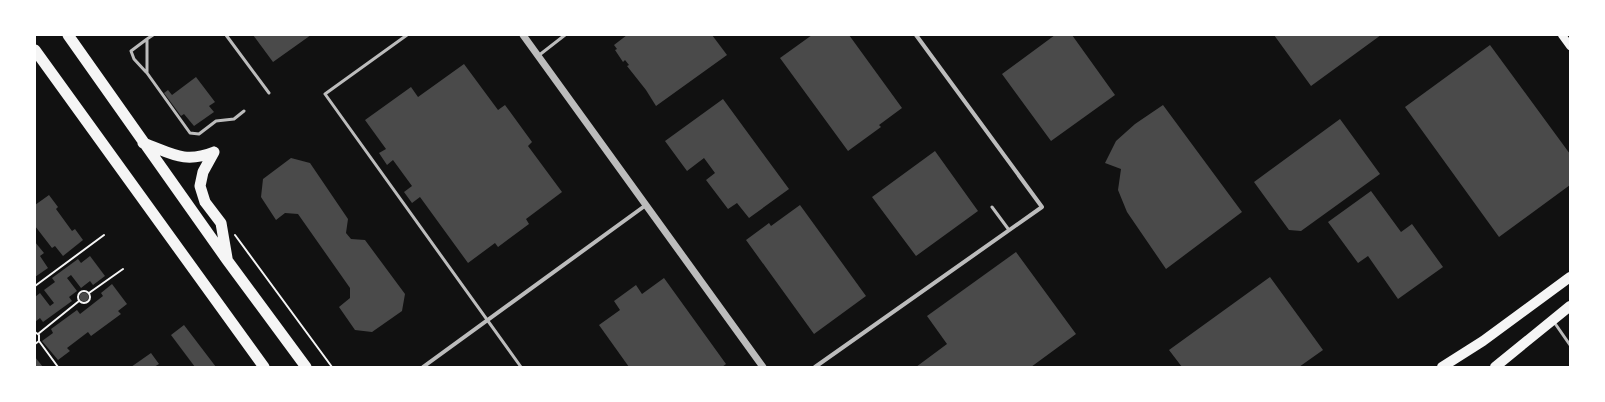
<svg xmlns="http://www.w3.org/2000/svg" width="1605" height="402" font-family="Mulish,sans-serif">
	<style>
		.building { fill: #4a4a4a }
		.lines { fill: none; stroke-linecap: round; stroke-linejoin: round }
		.path { stroke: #f5f5f5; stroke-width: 2 }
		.service { stroke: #bcbcbc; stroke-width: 3 }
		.minor { stroke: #bcbcbc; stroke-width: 4 }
		.tertiary { stroke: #bcbcbc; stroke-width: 7 }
		.secondary { stroke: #f5f5f5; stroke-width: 8 }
		.primary { stroke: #f5f5f5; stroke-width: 10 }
		.trunk { stroke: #f5f5f5; stroke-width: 11 }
	</style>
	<rect width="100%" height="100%" fill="#111"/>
	<!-- building -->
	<path class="building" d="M253 35H311L273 62Z
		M627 35H712L727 55 656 106 646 90 627 66 629 65 625 60 623 62 615 50 617 49 614 45Z
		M812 35H849L902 108 879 125 881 127 848 151 780 58Z
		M1055 35H1072L1115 95 1051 141 1002 74Z
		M1274 35H1381L1311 86Z
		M1490 45 1570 154V185L1499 237 1405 107Z
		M464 64 498 110 505 105 532 142 528 146 562 192 526 219 529 224 498 247 495 243 468 263 420 197 412 203 404 192 412 186 393 160 387 165 379 153 386 149 365 120 411 87 418 97Z
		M196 77 215 102 209 106 214 112 194 126 184 114 181 116 164 93 168 90 172 95Z
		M723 99 789 189 749 218 737 203 728 209 706 180 715 173 704 158 687 171 665 141Z
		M1163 105 1242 212 1166 269 1127 212 1118 190 1121 169 1105 163 1116 141 1135 124Z
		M1340 119 1380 174 1301 231 1289 230 1254 182Z
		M935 151 978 211 916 256 872 197Z
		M291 158 310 163 348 219 346 233 351 239 365 240 405 294 402 311 372 332 355 330 339 307 350 298V288L298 214 285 213 276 220 261 197 263 179Z
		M1371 191 1401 232 1412 224 1443 267 1398 299 1368 256 1358 263 1328 222Z
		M49 195 58 207 56 209 72 231 75 229 83 240 63 256 55 246 52 248 35 226V205Z
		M800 205 866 296 814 334 746 240 769 223 771 226Z
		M35 242 44 253 40 256 48 268 35 277Z
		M1016 252 1076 334 1031 367H916L947 344 927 316Z
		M90 256 105 276 93 285 90 281 81 288 71 275 67 278 77 291 69 297 72 301 43 322 40 318 35 322V297L40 293 50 306 54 303 44 290 55 282 52 278 78 259 81 263Z
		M1270 277 1323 350 1299 367H1182L1169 350Z
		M664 278 726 364 722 367H629L599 325 620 310 614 301 636 285 642 294Z
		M112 284 127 304 118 311 121 314 91 336 88 332 67 348 70 351 58 360 42 341 53 333 51 329 77 310 80 314 103 296 101 293Z
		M79.5 297a4.5 4.5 0 1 1 9 0a4.5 4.5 0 1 1-9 0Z
		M184 325 216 367H195L171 335Z
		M151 353 159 364 154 367H131Z
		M35 357 43 367H35Z"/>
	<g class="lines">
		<!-- path -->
		<path class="path" d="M235 235 332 367
			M35 286 104 235
			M78 297a6 6 0 1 1 12 0a6 6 0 1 1-12 0Z
			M89 293 123 269
			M35 332 39 335V341L35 344
			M38 334 79 301
			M39 341 58 367"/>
		<!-- service -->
		<path class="service" d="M153 35 147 39V73L190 133 199 134 216 121 234 119 244 111
			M226 35 269 93
			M407 35 325 94 521 367
			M538 56 565 35
			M146 72 134 59 131 51 147 39
			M992 207 1009 230
			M1554 322 1570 345"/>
		<!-- minor -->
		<path class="minor" d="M423 367 646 205
			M815 367 1042 207 916 35"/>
		<!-- tertiary -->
		<path class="tertiary" d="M523 35 763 367"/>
		<!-- secondary -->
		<path class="secondary" d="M1562 35 1570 46"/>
		<!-- primary -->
		<path class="primary" d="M1442 367 1483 341 1570 277
			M1495 367 1570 306"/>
		<!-- trunk -->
		<path class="trunk" d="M68 35 227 260 306 367
			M35 50 264 367
			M143 143C171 153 184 164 214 152
			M214 152 203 172 200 186 205 202 221 223 227 258"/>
	</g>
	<!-- border -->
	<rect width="1605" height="402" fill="none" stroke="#ffffff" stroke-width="72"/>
</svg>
